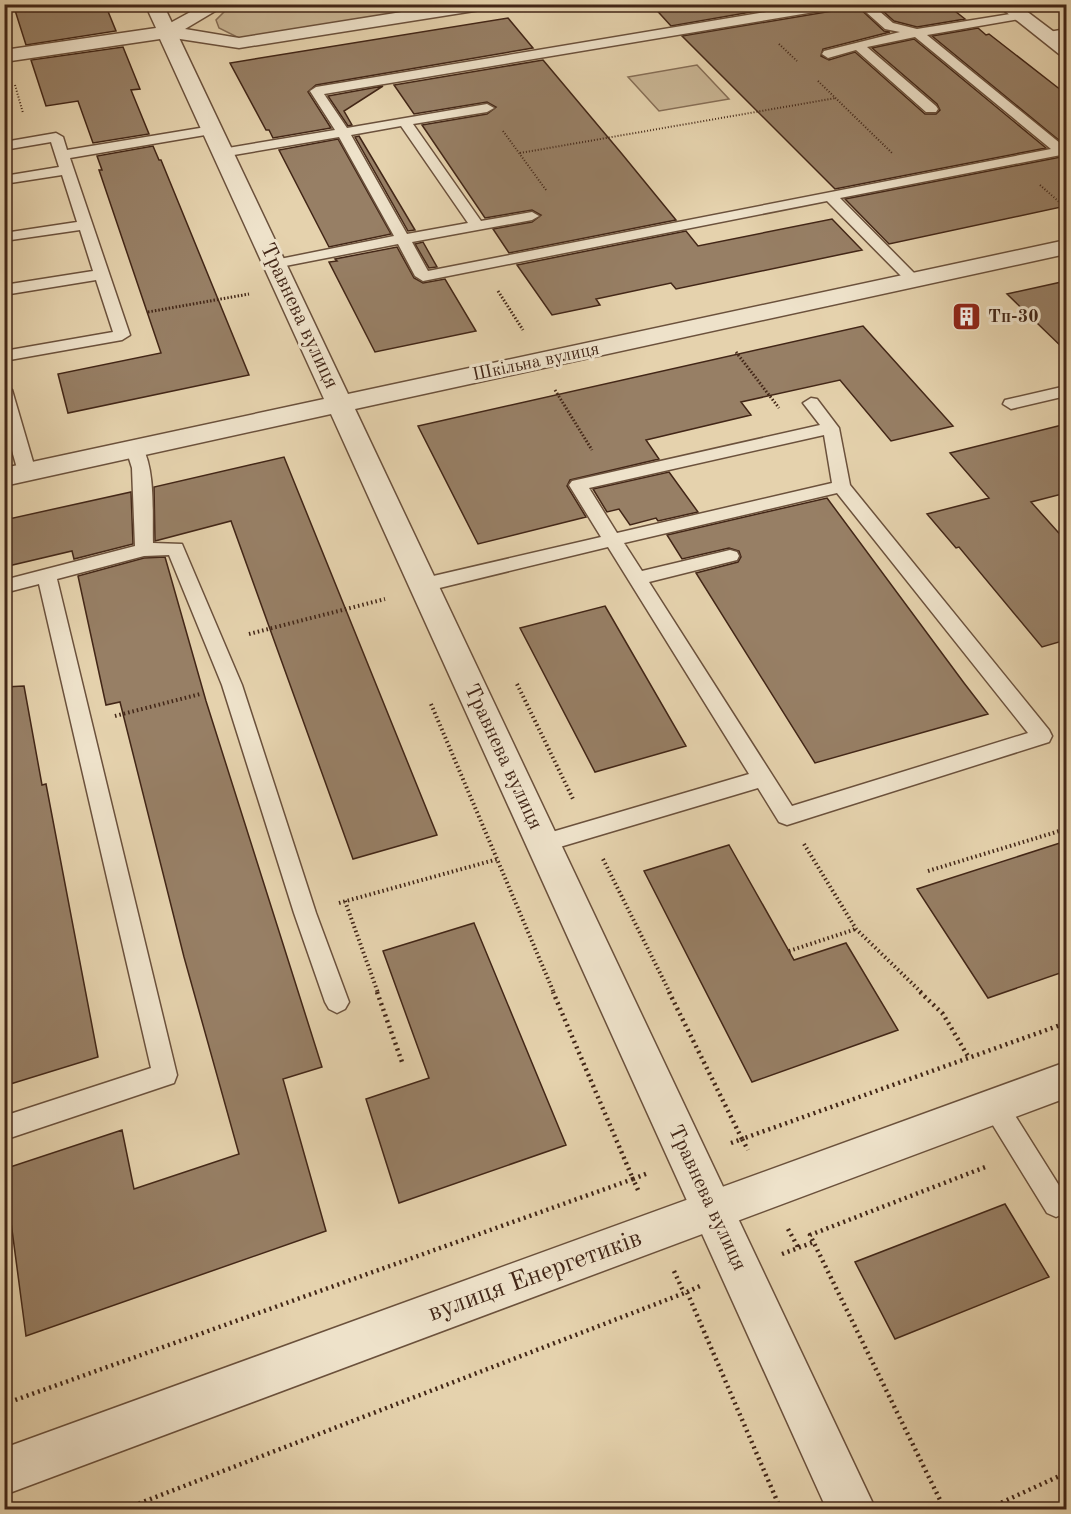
<svg xmlns="http://www.w3.org/2000/svg" width="1071" height="1514" font-family="'Old Standard TT',serif">
	<style>
		.green { fill: #c9b594; stroke: #866e56; stroke-width: 1.5 }
		.building { fill: #977f65; stroke: #422617; stroke-width: 1.5 }
		.lines { fill: none; stroke-linecap: round; stroke-linejoin: round }
		.service-casing { stroke: #6b513c; stroke-width: 3 }
		.pedestrian-casing { stroke: #6b513c; stroke-width: 3 }
		.minor-casing { stroke: #6b513c; stroke-width: 3 }
		.tertiary-casing { stroke: #6b513c; stroke-width: 3 }
		.path-far3 { stroke: #422617; stroke-width: 2; stroke-dasharray: 1 2; stroke-linecap: butt }
		.path-far2 { stroke: #422617; stroke-width: 3; stroke-dasharray: 1.5 2; stroke-linecap: butt }
		.path-far1 { stroke: #422617; stroke-width: 4; stroke-dasharray: 1.5 3; stroke-linecap: butt }
		.path { stroke: #422617; stroke-width: 4.5; stroke-dasharray: 2 4; stroke-linecap: butt }
		.service { fill: #eee2ca; fill-rule: evenodd }
		.pedestrian { fill: #eee2ca; fill-rule: evenodd }
		.minor { fill: #eee2ca; fill-rule: evenodd }
		.tertiary { fill: #eee2ca; fill-rule: evenodd }
		.labels { text-anchor: middle; dominant-baseline: central; stroke-width: 6; stroke-linejoin: round; paint-order: stroke }
		.far-poi-label { font-size: 18px; font-weight: bold; fill: #422617; stroke: #eee2ca; text-anchor: start }
		.far-street-label { font-size: 18px; fill: #422617; stroke: #eee2ca }
		.street-label { font-size: 21px; fill: #422617; stroke: #eee2ca }
		.near-street-label { font-size: 26px; fill: #422617; stroke: #eee2ca }
	</style>
	<rect width="100%" height="100%" fill="#e5d2ad"/>
	<filter id="stains"><feTurbulence type="fractalNoise" baseFrequency=".00333" numOctaves="4"/><feColorMatrix values="0 0 0 0 .2 0 0 0 0 .09 0 0 0 0 .02 0 0 0 .5 -.17"/></filter>
	<radialGradient id="worn" r=".72"><stop offset=".6" stop-color="#630" stop-opacity="0"/><stop offset="1" stop-color="#630" stop-opacity=".3"/></radialGradient>
	<!-- green -->
	<path class="green" d="M260 5H452L239 38 219 28 216 20 226 10Z
		M697 65 729 99 659 111 628 77Z"/>
	<!-- building -->
	<path class="building" d="M13 4H105L116 31 26 45Z
		M651 4H797L671 26Z
		M846 4H855L884 31 890 32 823 49 821 56 829 60 855 52 925 114H936L940 110 937 104 872 48 914 39 1046 148 835 189 682 36 838 10Z
		M875 4H946L965 19 917 27 894 21Z
		M508 18 533 48 316 85 308 92 331 128 273 138 269 130H266L230 63Z
		M978 28 986 35 989 34 1066 94V146L932 36Z
		M123 47 140 89 131 90 149 134 93 143 78 101 46 106 31 60Z
		M543 60 622 154 676 220 509 253 493 229 532 222 541 215 532 210 485 218 422 125 487 114 496 107 487 102 414 114 394 85Z
		M383 86 344 111 352 125 348 126 328 96Z
		M359 136 415 230 408 231 355 137Z
		M338 139 391 234 329 247 279 150Z
		M153 146 159 160H161L249 375 68 413 58 374 161 353 99 170H102L97 156Z
		M1066 156V206L889 244 845 199Z
		M832 219 862 250 676 289 671 283 596 299 600 305 552 315 517 265 686 231 698 246Z
		M423 242 437 267 429 268 415 244Z
		M397 247 414 278 423 283 445 279 476 331 375 352 329 262 337 261 335 259Z
		M1066 281V351L1007 294Z
		M863 326 953 426 891 441 840 380 741 402 751 415 646 440 659 459 570 480 567 486 586 517 478 544 418 426Z
		M1066 424V493L1031 502 1066 541V640L1042 647 959 547 956 548 927 514 989 498 950 453Z
		M284 457 437 835 353 859 231 521 155 541 154 487Z
		M669 472 698 512 658 521 656 518 630 525 619 509 607 512 593 489Z
		M131 492 133 544 74 559 72 551 4 567V520Z
		M827 498 964 683 988 714 815 763 696 573 738 562 741 557 739 551 729 548 682 559 667 535Z
		M165 557 206 701 322 1067 283 1079 326 1231 26 1336 4 1169 122 1130 134 1189 239 1154 184 957 120 702 106 705 78 576 144 558Z
		M605 606 686 746 595 772 520 628Z
		M24 686 42 785 46 784 98 1057 4 1086V687Z
		M1066 841V971L988 998 917 889Z
		M729 845 794 960 846 943 898 1030 752 1082 644 871Z
		M474 923 566 1145 399 1203 366 1099 429 1078 383 951Z
		M1005 1204 1049 1277 895 1339 855 1262Z"/>
	<g class="lines">
		<defs>
			<path id="service" d="M814 4H844L838 8 324 94 347 128 487 104 494 108 487 112 413 124 481 221 532 212 539 216 532 220 412 242 428 271 1051 149 915 37 867 47 936 106 938 109 936 112H926L856 50 828 58 822 54 824 51 900 32 885 29 857 4H871L893 23 917 29 1023 12V18L1019 19 927 35 1066 148V154L840 198 918 277 921 280 918 283H908L827 201 423 281 415 276 398 244 275 268 268 264 270 261 394 236 339 137 222 157 215 153 222 149 335 130 310 91 316 87ZM401 126 468 223 407 234 351 135Z
				M1066 29V37L1047 40 1041 36 1043 33Z
				M212 126 217 127 219 130 217 133 70 158 130 335 122 340 4 361V351L113 332 96 280 4 295V285L93 271 80 230 4 241V233L77 222 62 175 4 184V176L59 167 51 142 4 150V142L56 133 63 137 67 150Z
				M4 385 12 390 36 472 33 476H21L18 472 4 422Z
				M1066 386V396L1011 409 1003 404 1005 400Z
				M811 398 817 399 839 428 850 485 1049 730 1052 736 1049 742 787 825 779 822 758 788 543 852 535 849 532 843 535 837 749 774 608 547 423 592 416 590 414 585 416 580 601 537 569 485 572 481 820 425 803 403ZM824 435 832 483 617 533 589 488ZM837 493 1028 733 792 806 649 582 737 560 739 556 737 552 730 550 642 571 624 543Z
				M135 444 141 445C156 468 152 516 153 543L182 544 242 685 316 913 349 1002 345 1009 337 1013 329 1009 325 1002 294 913 222 685 169 555 144 556 57 579 177 1075 174 1083 165 1086 4 1140V1116L151 1068 39 584 4 593V580L135 546 132 468 126 449 129 445Z
				M995 1094 1004 1098 1065 1195V1213L1056 1217 1047 1213 986 1114 982 1106 986 1098Z"/>
			<path id="pedestrian" d="M205 4H227L185 29 239 38 452 4H495L487 9 239 48 167 37 161 36 158 32 161 28Z"/>
			<path id="minor" d="M145 4H163L348 394 1066 240V254L355 409 876 1510H827L331 414 4 486V468L324 399 160 39 4 62V50L156 28Z"/>
			<path id="tertiary" d="M996 4H1017L1066 41V56L1059 54Z
				M1066 1062V1098L4 1495V1448Z"/>
		</defs>
		<!-- service casing -->
		<use href="#service" class="service-casing"/>
		<!-- pedestrian casing -->
		<use href="#pedestrian" class="pedestrian-casing"/>
		<!-- minor casing -->
		<use href="#minor" class="minor-casing"/>
		<!-- tertiary casing -->
		<use href="#tertiary" class="tertiary-casing"/>
		<!-- path-far3 -->
		<path class="path-far3" d="M519 8 542 4
			M779 44 797 61
			M818 81 892 153
			M15 85 23 113
			M503 131 546 190
			M520 153 836 98
			M1040 185 1066 208"/>
		<!-- path-far2 -->
		<path class="path-far2" d="M498 291 523 330
			M148 312 249 294
			M736 352 779 408
			M555 390 592 450"/>
		<!-- path-far1 -->
		<path class="path-far1" d="M249 634 385 599
			M517 684 573 799
			M431 704 554 993
			M115 716 200 694
			M804 844 856 929 922 993
			M603 859 670 993
			M928 871 1066 829
			M345 901 378 993
			M339 903 498 859
			M789 951 856 929"/>
		<!-- path -->
		<path class="path" d="M377 992 402 1062
			M669 992 742 1139 1066 1023
			M920 992 943 1014 969 1058
			M731 1143 742 1139 748 1150
			M638 1190 633 1179 648 1173
			M788 1229 798 1247
			M782 1254 814 1242
			M674 1271 684 1293
			M687 1292 700 1286
			M4 1404 633 1179 553 992
			M122 1510 687 1292 781 1510
			M945 1510 810 1235 988 1166
			M985 1510 1066 1473"/>
		<!-- service -->
		<use href="#service" class="service"/>
		<!-- pedestrian -->
		<use href="#pedestrian" class="pedestrian"/>
		<!-- minor -->
		<use href="#minor" class="minor"/>
		<!-- tertiary -->
		<use href="#tertiary" class="tertiary"/>
	</g>
	<!-- icons -->
	<defs>
		<symbol id="building-square" viewBox="-11 -11 22 22"><rect x="-9" y="-9" width="18" height="18" rx="4" fill="#8f2418" stroke="#eee2ca"/><path d="M-4-6H4V6H1V3H-1V6H-4ZM-2.5-4.3h1.7v1.8h-1.7ZM.8-4.3h1.7v1.8H.8ZM-2.5-1h1.7V.8h-1.7ZM.8-1h1.7V.8H.8Z" fill="#fff"/></symbol>
	</defs>
	<g fill-rule="evenodd">
		<use href="#building-square" x="950" y="300" width="33" height="33"/>
	</g>
	<g class="labels">
		<!-- far-poi labels -->
		<g class="far-poi-label">
			<text x="988" y="317">Тп-30</text>
		</g>
		<!-- far-street labels -->
		<g class="far-street-label">
			<text transform="translate(536 362) rotate(-12)">Шкільна вулиця</text>
		</g>
		<!-- street labels -->
		<g class="street-label">
			<text transform="translate(299 316) rotate(65)">Травнева вулиця</text>
			<text transform="translate(503 757) rotate(65)">Травнева вулиця</text>
			<text transform="translate(707 1198) rotate(65)">Травнева вулиця</text>
		</g>
		<!-- near-street labels -->
		<g class="near-street-label">
			<text transform="translate(535 1276) rotate(-20)">вулиця Енергетиків</text>
		</g>
	</g>
	<!-- margin -->
	<rect width="1071" height="1514" fill="none" stroke="#e5d2ad" stroke-width="24"/>
	<rect x="6" y="6" width="1059" height="1502" fill="none" stroke="#422617" stroke-width="3"/>
	<rect x="12" y="12" width="1047" height="1490" fill="none" stroke="#422617" stroke-width="1.5"/>
	<rect width="100%" height="100%" filter="url(#stains)"/>
	<rect width="100%" height="100%" fill="url(#worn)"/>
</svg>
